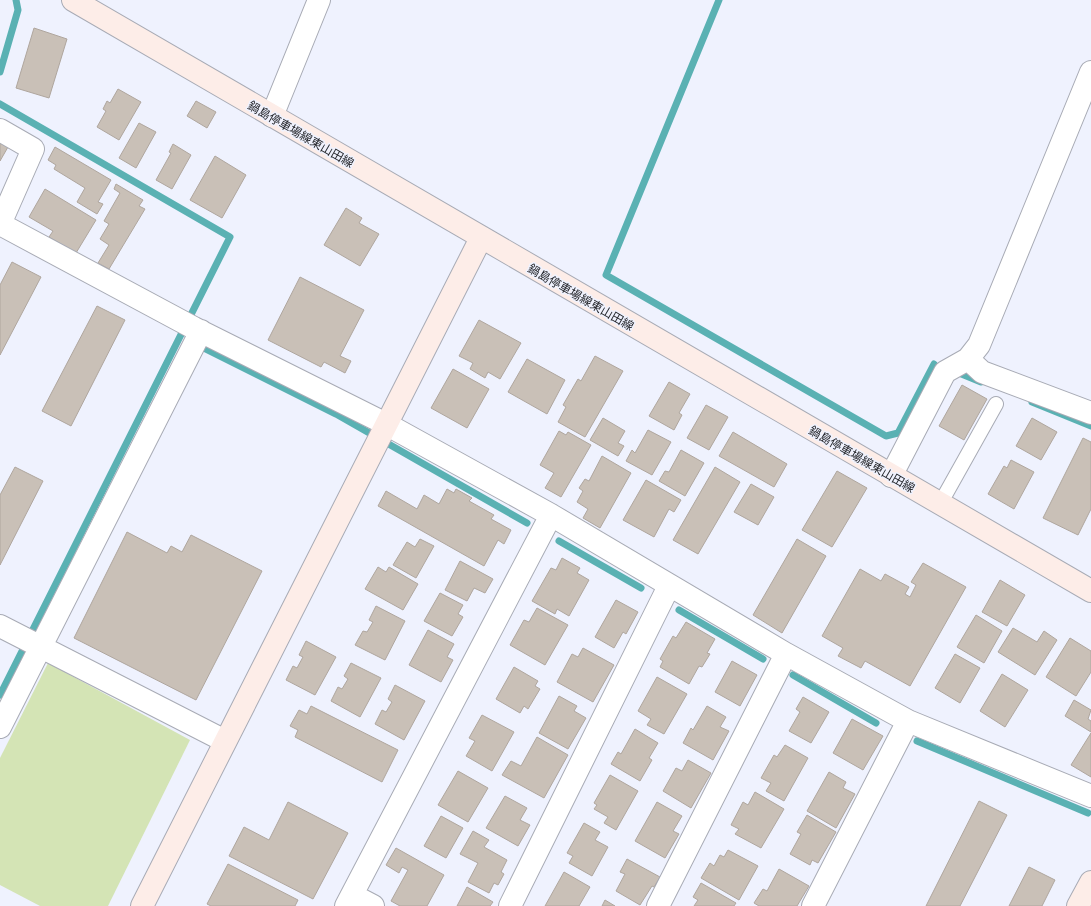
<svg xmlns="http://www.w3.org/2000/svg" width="1091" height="906" font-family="'IBM Plex Serif','Noto Sans JP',serif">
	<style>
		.green { fill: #d4e4b5 }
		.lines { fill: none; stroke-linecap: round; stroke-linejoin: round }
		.stream { stroke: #5ab1b3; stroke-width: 7 }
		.building { fill: #c9c0b7; stroke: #afa69e }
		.lane-casing { stroke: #a8abb5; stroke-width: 16 }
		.street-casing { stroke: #a8abb5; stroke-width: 24 }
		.secondary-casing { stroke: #a8abb5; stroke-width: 24 }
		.lane { stroke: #fff; stroke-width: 14 }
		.street { stroke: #fff; stroke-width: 22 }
		.secondary { stroke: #fdede8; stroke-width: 22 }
		.labels { text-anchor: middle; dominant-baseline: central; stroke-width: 3; stroke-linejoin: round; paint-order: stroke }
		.street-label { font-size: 12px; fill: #25262b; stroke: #eff2fe }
	</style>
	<rect width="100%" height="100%" fill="#eff2fe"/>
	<!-- green -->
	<path class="green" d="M48 663 190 740 108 906H40L0 885V758Z"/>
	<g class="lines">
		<!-- stream -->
		<path class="stream" d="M719 0 606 275 886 436 898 433 934 364
			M0 72 18 10 16 0
			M0 104 230 237 0 695
			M196 344 336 414 527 523
			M959 373 981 382
			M1032 402 1091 426
			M559 541 641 588
			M679 610 763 659
			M793 675 876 723
			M917 741 1088 813"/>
	</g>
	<!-- building -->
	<path class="building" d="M34 28 67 39 49 98 16 88Z
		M118 89 141 102 119 140 97 127 106 111 103 109 107 101 110 103Z
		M196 101 216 112 207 128 187 116Z
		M139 123 156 132 136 168 119 158Z
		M0 143 8 147 0 161Z
		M173 144 191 155 172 189 156 180 171 153 169 152Z
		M55 147 111 180 98 202 103 204 97 214 77 202 85 188 54 169 56 165 48 160Z
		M215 156 246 175 222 218 190 200Z
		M116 184 143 200 139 206 145 209 109 269 98 263 109 245 100 239 109 224 104 221 120 193 114 189Z
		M45 189 96 220 76 253 49 237 53 231 29 217Z
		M346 208 362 218 359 223 379 234 360 266 324 245Z
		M12 262 41 277 0 355V285Z
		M300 277 364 310 340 356 351 361 345 373 324 362 321 367 268 340Z
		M97 306 125 320 71 426 42 411Z
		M479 320 521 343 500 379 488 372 485 378 470 369 473 363 459 356Z
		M595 356 623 371 585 437 558 422 566 407 563 405 578 379 581 381Z
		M527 359 565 380 547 414 508 392Z
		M453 369 489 389 467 428 431 408Z
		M669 382 690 394 679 413 682 415 674 430 649 416Z
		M962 385 987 399 964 440 939 426Z
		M706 405 728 417 709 450 687 438Z
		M603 418 625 431 618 443 624 446 618 456 590 440Z
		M1032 418 1057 432 1041 460 1016 446Z
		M648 430 671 442 652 475 626 461 632 450 635 453Z
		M559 431 566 435 568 432 591 445 561 497 545 488 554 473 540 465Z
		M733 432 787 464 774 487 719 456Z
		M1083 438 1091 442V509L1078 535 1043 518Z
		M681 450 704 463 685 496 659 481 665 471 669 472Z
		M602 456 631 473 600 528 583 518 588 509 577 502 583 491 579 488 585 479 589 481Z
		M1011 460 1034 472 1014 509 988 494 1004 466 1007 468Z
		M15 467 43 481 0 565V495Z
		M715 467 740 482 698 554 673 540Z
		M837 471 867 488 832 547 802 530Z
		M646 480 681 500 674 512 669 509 654 537 623 520Z
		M751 484 774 497 758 525 734 512Z
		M447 489 454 493 456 489 472 498 469 501 494 515 491 519 511 530 504 544 498 540 484 566 378 506 386 491 417 509 424 495 439 504Z
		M127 532 167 553 171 546 182 552 191 535 262 571 196 700 74 638Z
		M420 539 434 546 416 578 393 565 407 542 415 547Z
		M797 539 826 556 782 633 753 615Z
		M562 558 580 568 577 573 589 580 569 616 557 609 555 614 532 601 551 568 556 570Z
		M460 561 493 579 485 593 474 588 467 601 445 590Z
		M923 563 966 587 910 686 865 661 861 668 838 656 843 648 822 636 860 569 881 581 885 574 909 587 905 594 910 597 916 585 911 582Z
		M378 567 386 572 389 567 418 584 403 610 365 589Z
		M1000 580 1025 595 1007 626 982 612Z
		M440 593 463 605 458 614 463 617 452 636 424 621Z
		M616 600 638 612 626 634 623 632 614 648 595 637Z
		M376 606 405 621 385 660 355 645 363 631 367 632 373 622 369 620Z
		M537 608 568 625 545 665 510 645 524 620 529 622Z
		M976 615 1002 631 984 663 957 647Z
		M686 622 715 639 707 653 710 654 702 667 699 666 689 684 660 667 663 661 660 659 673 636 676 638Z
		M1013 628 1037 642 1044 631 1057 640 1035 675 998 652Z
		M428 630 454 644 447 657 453 660 441 682 409 665Z
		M1070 638 1091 651V672L1076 696 1046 677Z
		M306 641 336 657 315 695 286 680 293 666 297 668 303 657 299 655Z
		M583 648 614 665 593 702 557 682 572 654 578 657Z
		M955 654 980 668 960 703 935 688Z
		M732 661 757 675 740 706 715 692Z
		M351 663 381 678 360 717 331 701 338 687 342 689 348 679 344 676Z
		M514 667 538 681 535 686 540 689 528 709 524 706 520 713 496 699Z
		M1002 674 1028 690 1005 727 980 711Z
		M657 677 687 694 664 734 647 725 651 719 638 711Z
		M395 685 425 701 404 740 375 724 382 710 386 712 392 702 388 699Z
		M559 696 577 706 574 711 586 718 568 749 539 733Z
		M803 697 829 712 811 743 789 731 800 712 796 709Z
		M1074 700 1091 710 1088 719 1091 721V732L1065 716Z
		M311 706 398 750 382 782 295 737 298 730 290 726 299 710 307 714Z
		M707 706 726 717 720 727 729 731 713 760 683 743 691 728 693 730Z
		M482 715 514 732 492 771 466 756 475 741 469 738Z
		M852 719 883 736 863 770 833 753Z
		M635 729 658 743 649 758 652 760 640 781 611 764 618 752 621 754Z
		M1091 733V777L1071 765Z
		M537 737 568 755 544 798 502 775 511 761 521 766Z
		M785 745 808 758 784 801 766 791 771 783 761 778 774 755 777 757Z
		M688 760 711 773 691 808 663 791 676 768 682 771Z
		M458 771 488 788 468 822 438 805Z
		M829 772 846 782 843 788 855 794 836 828 807 811Z
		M610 775 638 791 616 830 604 823 608 817 594 809 597 805 594 803Z
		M755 792 784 809 761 848 735 834 739 829 731 825 743 802 748 805Z
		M505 796 527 808 520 820 530 825 518 846 486 828Z
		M979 801 1007 815 960 906H926Z
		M288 802 348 833 313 899 229 856 244 827 269 840Z
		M657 802 682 816 673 831 679 834 665 858 635 841Z
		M807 815 836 832 818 863 812 860 810 865 790 854 801 834 797 832Z
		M441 816 463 828 446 858 424 846Z
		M584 823 600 832 595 840 608 847 592 876 569 863 573 856 567 853Z
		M473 831 489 840 484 847 507 860 501 872 504 874 498 885 494 883 489 893 468 882 478 863 460 854Z
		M396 848 444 875 427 906H400L391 901 408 870 402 867 399 873 386 865Z
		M728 850 758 866 739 900 701 878 710 863 714 866 720 855 724 857Z
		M627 859 660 877 654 887 652 886 640 905 616 891 625 874 620 872Z
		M228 864 298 900 295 906H211L207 904Z
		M1029 867 1055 880 1042 906H1009Z
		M779 869 809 886 797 906H759L754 903 763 889 767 891Z
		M564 872 590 887 579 906H545Z
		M701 883 736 903 734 906H694L698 900 693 897Z
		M467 887 493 902 490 906H457Z
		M605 900 615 906H602Z"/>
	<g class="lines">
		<defs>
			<path id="lane" d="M940 504 996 404"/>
			<path id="street" d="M272 116 319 0
				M0 130 33 149 0 224
				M0 224 194 328 386 424 551 515 786 654 908 721 1091 796
				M968 359 982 372 1091 413
				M891 476 945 372 968 359 979 345 1091 72
				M0 626 225 741
				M0 727 201 331
				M352 895 373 906
				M346 906 551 515
				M510 906 669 586
				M658 906 786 654
				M813 906 908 721"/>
			<path id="secondary" d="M73 0 1091 591
				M142 906 481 238
				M1078 906 1091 882"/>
		</defs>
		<!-- lane casing -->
		<use href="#lane" class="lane-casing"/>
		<!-- street casing -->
		<use href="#street" class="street-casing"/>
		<!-- secondary casing -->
		<use href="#secondary" class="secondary-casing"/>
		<!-- lane -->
		<use href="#lane" class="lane"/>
		<!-- street -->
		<use href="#street" class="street"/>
		<!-- secondary -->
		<use href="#secondary" class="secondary"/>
	</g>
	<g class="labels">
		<!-- street labels -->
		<g class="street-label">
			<text transform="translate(301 134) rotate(30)">鍋島停車場線東山田線</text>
			<text transform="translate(581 297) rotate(30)">鍋島停車場線東山田線</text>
			<text transform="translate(862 459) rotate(30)">鍋島停車場線東山田線</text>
		</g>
	</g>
</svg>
